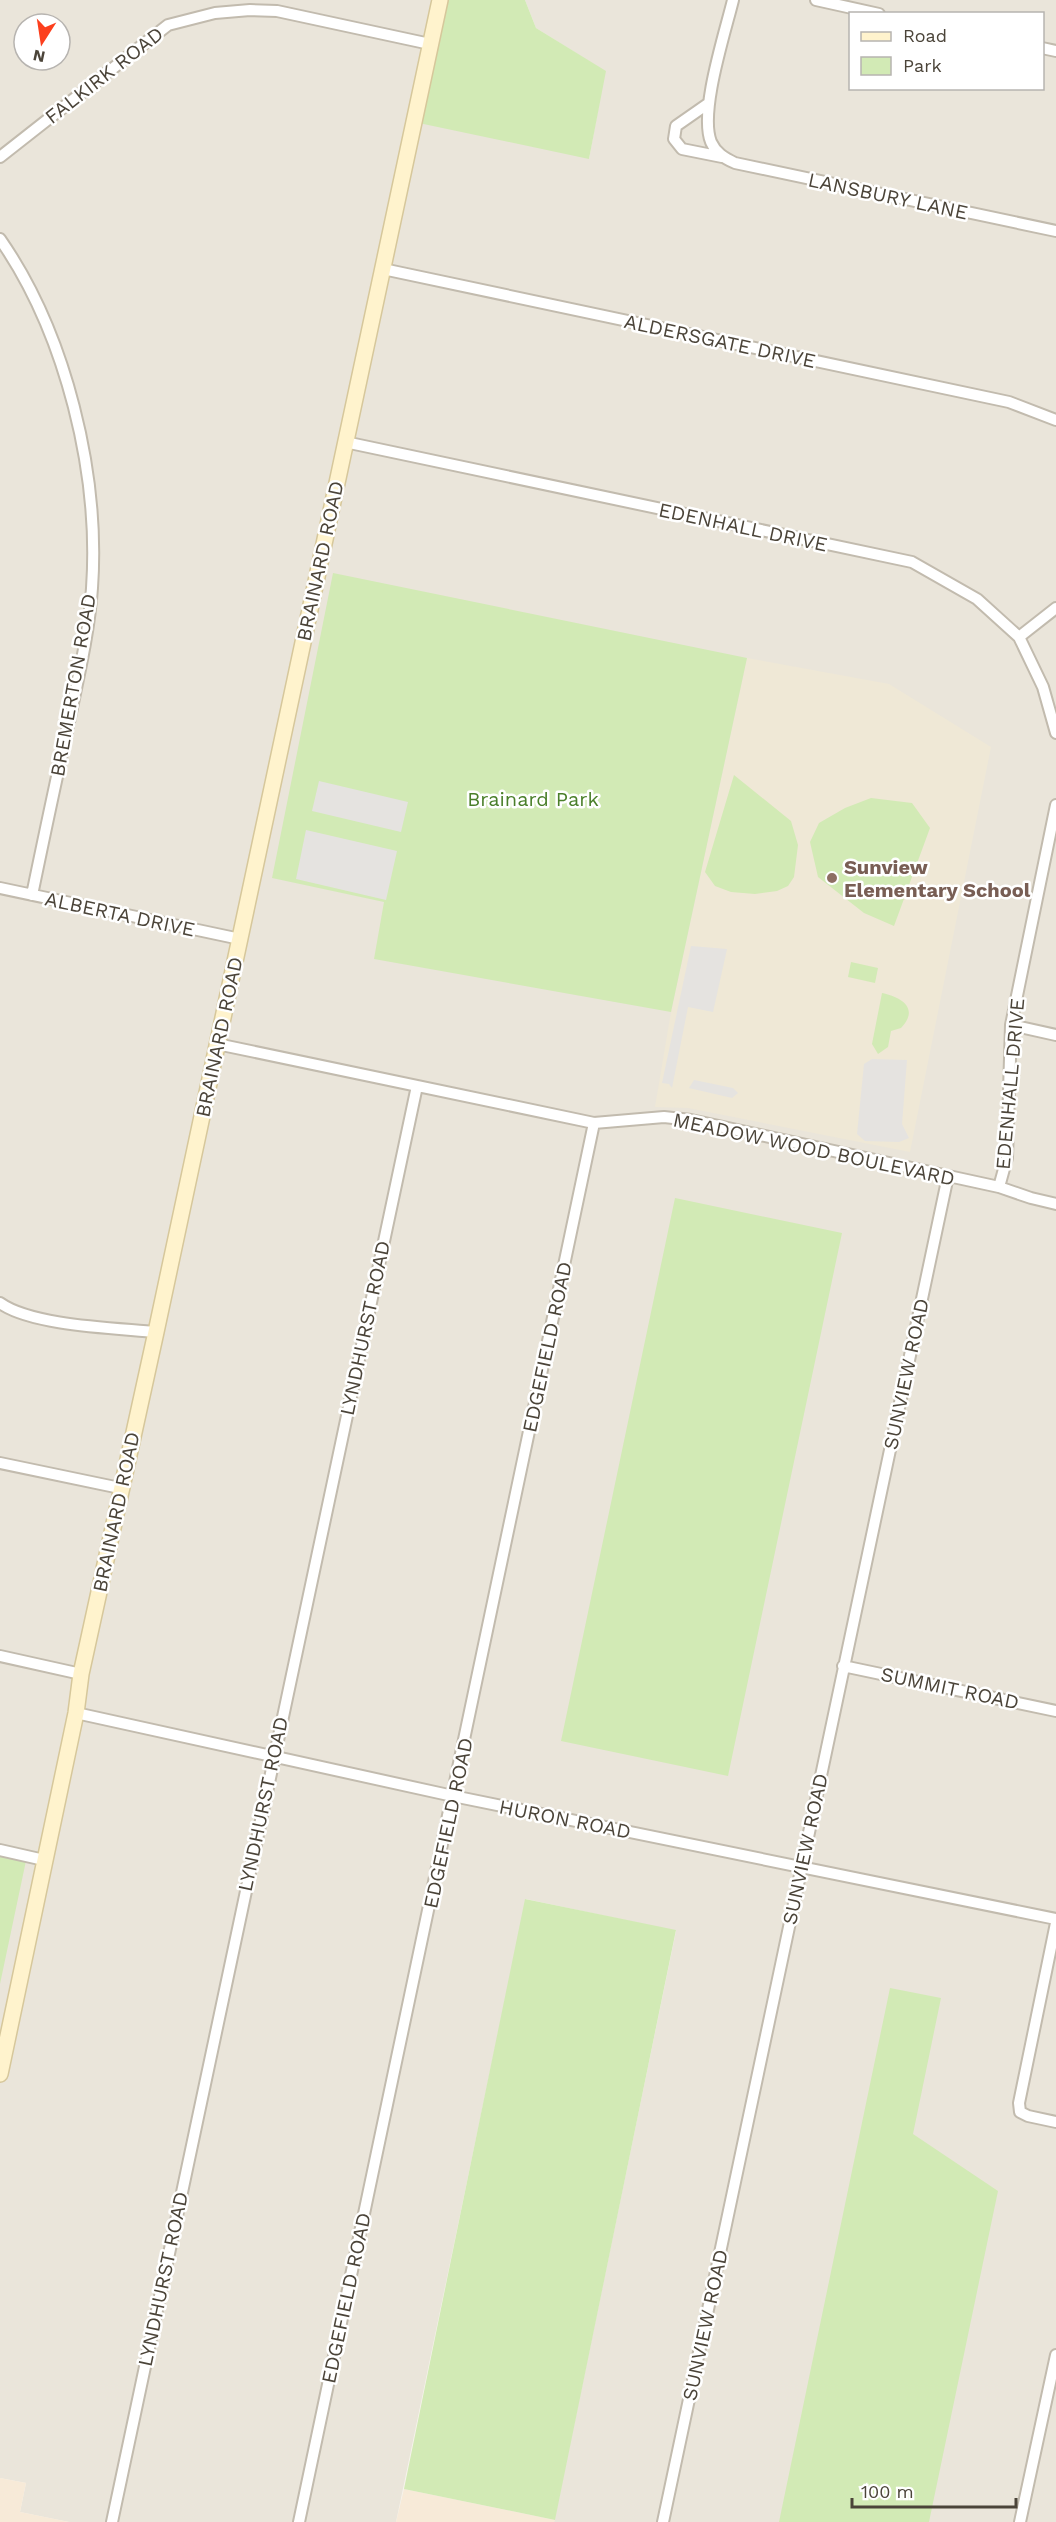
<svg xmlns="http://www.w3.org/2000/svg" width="1056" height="2522" font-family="'Work Sans',sans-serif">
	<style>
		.residential { fill: #eae5da; fill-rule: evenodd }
		.commercial { fill: #f7ead8 }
		.education { fill: #efe8d6 }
		.green { fill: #d2eab5 }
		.parking { fill: #e5e3e0 }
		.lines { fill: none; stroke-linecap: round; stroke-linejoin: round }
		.minor-casing { stroke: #c2bbae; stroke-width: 14 }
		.secondary-casing { stroke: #d6c79b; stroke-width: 18 }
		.minor { stroke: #fff; stroke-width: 10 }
		.secondary { stroke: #fff3cd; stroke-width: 15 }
		.education-dot { fill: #8d6e63; stroke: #fff; stroke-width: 2 }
		.labels { text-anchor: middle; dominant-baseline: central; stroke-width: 5; stroke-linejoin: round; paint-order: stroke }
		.street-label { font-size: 20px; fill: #4b4439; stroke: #fff }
		.park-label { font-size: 20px; fill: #4a7f2a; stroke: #fff }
		.education-label { font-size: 20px; font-weight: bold; fill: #785e54; stroke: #fff; text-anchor: start }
	</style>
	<rect width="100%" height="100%" fill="#f6f3ec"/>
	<!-- residential -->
	<path class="residential" d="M0 0H440L589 159 605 71 536 28 525 0H1056V2522H554L676 1931 526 1899 396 2522H69L20 2512 26 2483 0 2478ZM850 14H1042V88H850ZM24 24H60V60H24Z"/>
	<!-- commercial -->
	<path class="commercial" d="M0 2478 26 2483 20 2512 69 2522H0Z
		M404 2489 555 2520 554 2522H396Z"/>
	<!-- education -->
	<path class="education" d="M747 658 889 684 991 747 910 1152 688 1108 655 1107 671 1012Z"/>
	<!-- green -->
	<path class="green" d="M440 0H525L536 28 606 71 589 159 414 122Z
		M333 573 747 658 671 1012 374 959 384 902 272 878Z
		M734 775 791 821 798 845 794 877 788 886 777 891 755 894 731 892 715 886 705 872Z
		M871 798 912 803 930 828 894 926 864 913 818 877 810 842 819 823 845 808Z
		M851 962 878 968 875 983 848 977Z
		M882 993C901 997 920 1008 901 1028L891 1031 888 1047 878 1054 872 1044Z
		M675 1198 842 1233 728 1776 561 1741Z
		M0 1850 27 1856 0 1984Z
		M525 1899 676 1930 555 2520 404 2489Z
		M890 1988 941 1998 913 2134 998 2191 929 2522H779Z"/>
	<!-- parking -->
	<path class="parking" d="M319 781 408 802 401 832 312 811Z
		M306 830 397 851 386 900 296 879Z
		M691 946 727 949 713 1012 688 1007 672 1088 669 1084 662 1083Z
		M872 1059 907 1060 902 1124 909 1138 899 1142 865 1141 857 1134 864 1064Z
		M694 1080 733 1088 738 1093 732 1098 689 1088Z"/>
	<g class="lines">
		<defs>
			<path id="minor" d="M733 0C725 33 699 112 711 142 716 153 724 158 735 163L1056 231
				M816 0 879 14
				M1042 48 1056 51
				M709 103 676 126 674 139 682 149 722 157
				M0 157 168 25 215 13 250 10 277 11 430 44
				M0 239C66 334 100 474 92 588 89 634 78 678 69 722 56 780 44 837 32 895
				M383 269 1009 402 1056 420
				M345 442 912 562 977 599 1019 637 1043 687 1056 733
				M1019 637 1056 608
				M0 888 240 939
				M1011 1025 1056 1035
				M217 1044 594 1123 664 1117 691 1120 999 1187 1031 1198 1056 1204
				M999 1187 1007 1158 1011 1025 1056 805
				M0 1303C32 1326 116 1328 156 1332
				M0 1463 120 1488
				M0 1656 81 1674
				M843 1666 1056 1711
				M76 1713 453 1796 1056 1919
				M0 1850 44 1860
				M1056 1923 1019 2103 1020 2112 1028 2116 1056 2122
				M112 2522 417 1086
				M299 2522 594 1123
				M663 2522 948 1176
				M1020 2522 1056 2355"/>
			<path id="secondary" d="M0 2074 76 1713 81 1674 156 1332 440 0"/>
		</defs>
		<!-- minor casing -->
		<use href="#minor" class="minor-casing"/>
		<!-- secondary casing -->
		<use href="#secondary" class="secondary-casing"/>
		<!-- minor -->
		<use href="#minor" class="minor"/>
		<!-- secondary -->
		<use href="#secondary" class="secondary"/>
	</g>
	<!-- markers -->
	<circle class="education-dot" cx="832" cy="878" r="6"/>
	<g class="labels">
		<!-- street labels -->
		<g class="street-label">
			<text transform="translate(104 75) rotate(-38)">FALKIRK ROAD</text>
			<text transform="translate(888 196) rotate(12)">LANSBURY LANE</text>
			<text transform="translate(720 341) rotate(12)">ALDERSGATE DRIVE</text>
			<text transform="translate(743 527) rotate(12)">EDENHALL DRIVE</text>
			<text transform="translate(320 561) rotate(-78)">BRAINARD ROAD</text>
			<text transform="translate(73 685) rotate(-80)">BREMERTON ROAD</text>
			<text transform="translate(120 914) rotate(12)">ALBERTA DRIVE</text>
			<text transform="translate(219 1037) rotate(-78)">BRAINARD ROAD</text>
			<text transform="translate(1010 1084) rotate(-85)">EDENHALL DRIVE</text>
			<text transform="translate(814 1149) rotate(12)">MEADOW WOOD BOULEVARD</text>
			<text transform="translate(365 1328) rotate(-78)">LYNDHURST ROAD</text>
			<text transform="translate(547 1347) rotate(-78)">EDGEFIELD ROAD</text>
			<text transform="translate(906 1374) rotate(-78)">SUNVIEW ROAD</text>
			<text transform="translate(116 1512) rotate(-78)">BRAINARD ROAD</text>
			<text transform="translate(950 1688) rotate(12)">SUMMIT ROAD</text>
			<text transform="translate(263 1804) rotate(-78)">LYNDHURST ROAD</text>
			<text transform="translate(565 1819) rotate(11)">HURON ROAD</text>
			<text transform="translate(448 1823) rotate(-78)">EDGEFIELD ROAD</text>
			<text transform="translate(805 1849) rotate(-78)">SUNVIEW ROAD</text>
			<text transform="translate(163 2279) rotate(-78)">LYNDHURST ROAD</text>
			<text transform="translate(346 2298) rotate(-78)">EDGEFIELD ROAD</text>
			<text transform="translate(705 2325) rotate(-78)">SUNVIEW ROAD</text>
		</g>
		<!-- park labels -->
		<g class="park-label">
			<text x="533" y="799">Brainard Park</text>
		</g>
		<!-- education labels -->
		<g class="education-label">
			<text x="844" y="867">Sunview<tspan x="844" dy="23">Elementary School</tspan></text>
		</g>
	</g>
	<!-- legend -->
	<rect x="849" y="12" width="195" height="78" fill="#ffffff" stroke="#b7b4b0" stroke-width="1.5"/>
	<rect x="861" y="32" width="30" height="9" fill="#fff3cd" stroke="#b7b4b0" stroke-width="1.5"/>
	<text x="903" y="42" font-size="18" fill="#4b4439">Road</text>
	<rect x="861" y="57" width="30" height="18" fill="#d2eab5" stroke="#b7b4b0" stroke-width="1.5"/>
	<text x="903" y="72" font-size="18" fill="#4b4439">Park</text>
	<!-- north arrow -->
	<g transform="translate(42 42) rotate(192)"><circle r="28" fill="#ffffff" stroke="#b7b4b0" stroke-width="1.5"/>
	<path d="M0-4.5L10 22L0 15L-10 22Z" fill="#fc3f1d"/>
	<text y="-9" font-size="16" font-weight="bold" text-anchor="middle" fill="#4b4439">N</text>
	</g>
	<!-- scale -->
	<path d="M852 2498v9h164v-9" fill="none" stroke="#4b4439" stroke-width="3"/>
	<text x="861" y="2498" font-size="18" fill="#4b4439" stroke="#ffffff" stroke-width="4.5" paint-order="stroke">100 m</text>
</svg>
